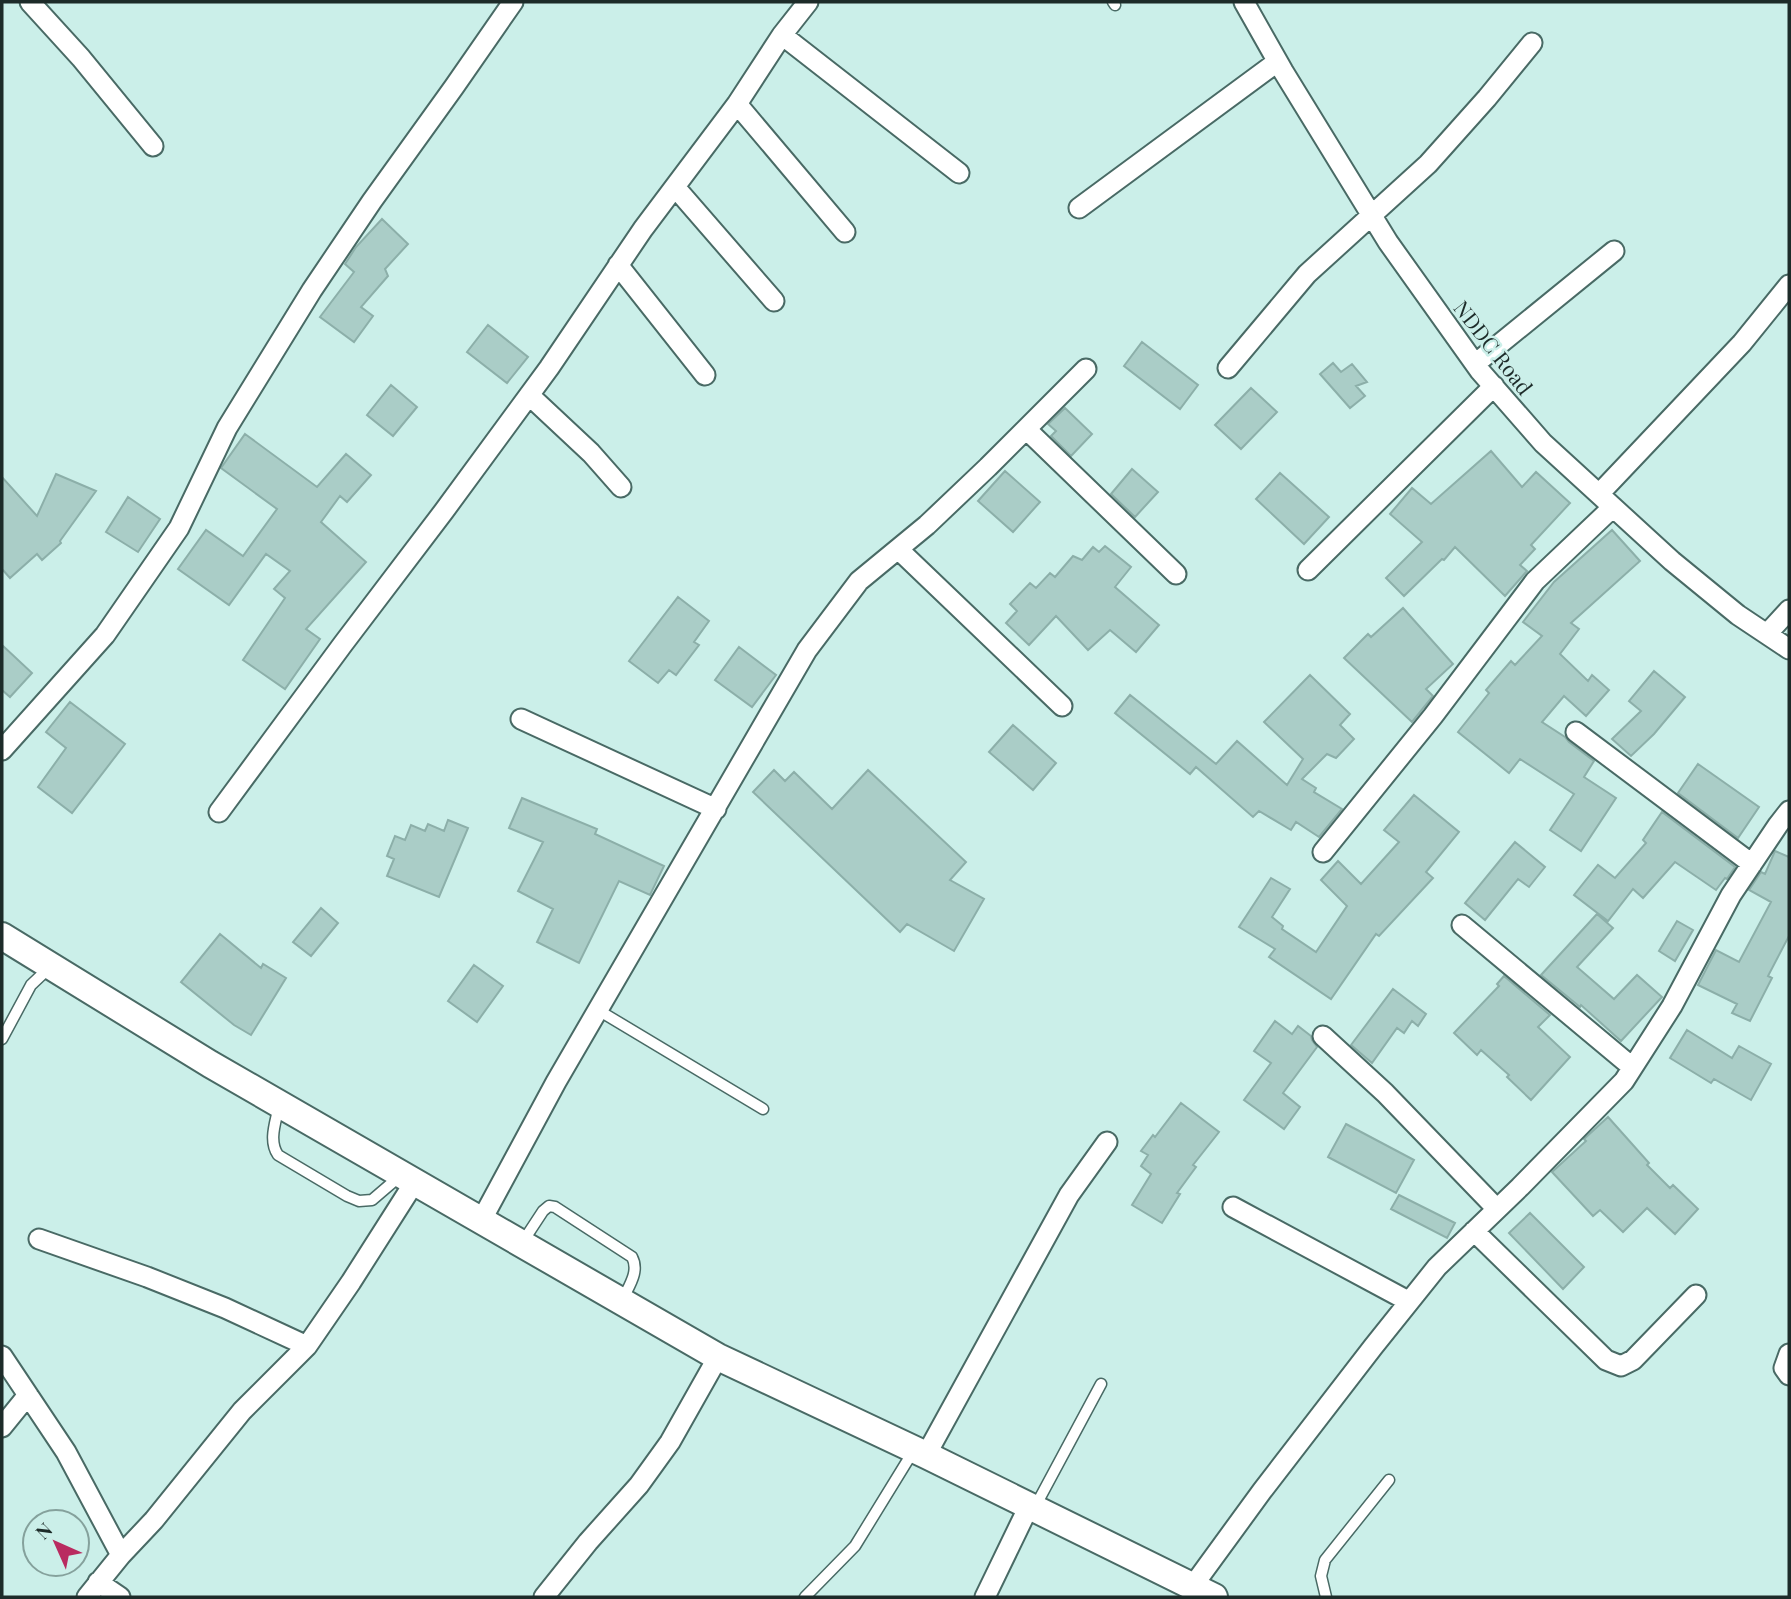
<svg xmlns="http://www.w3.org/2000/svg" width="1791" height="1599" font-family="'Playfair Display',serif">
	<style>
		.building { fill: #aacdc7; stroke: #8cafa9; stroke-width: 2 }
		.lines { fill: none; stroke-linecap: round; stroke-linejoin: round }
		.lane-casing { stroke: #496a65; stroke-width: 13 }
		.street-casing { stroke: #496a65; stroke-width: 23 }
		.secondary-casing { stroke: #496a65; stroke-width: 30 }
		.lane { stroke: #fff; stroke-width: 10 }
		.street { stroke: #fff; stroke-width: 19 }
		.secondary { stroke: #fff; stroke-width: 26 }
		.labels { text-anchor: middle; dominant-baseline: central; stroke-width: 5; stroke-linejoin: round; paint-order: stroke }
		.street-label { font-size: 21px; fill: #1d2b29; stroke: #cbefe9 }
	</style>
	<rect width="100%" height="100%" fill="#cbefe9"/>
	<!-- building -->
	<path class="building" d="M382 219 408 244 385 269 388 276 361 307 373 316 354 342 320 317 354 272 345 264 356 247Z
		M488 325 528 357 507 383 467 352Z
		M1142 342 1198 385 1180 409 1124 366Z
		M1333 363 1341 372 1352 364 1367 382 1356 386 1365 396 1350 408 1320 374Z
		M391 385 417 407 393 436 367 415Z
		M1251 388 1277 412 1241 449 1215 425Z
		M1065 408 1092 434 1071 456 1051 436 1056 431 1048 424Z
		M245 434 317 487 346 454 371 475 347 502 340 496 321 522 366 562 306 629 320 639 285 689 243 660 285 598 274 589 290 571 266 554 229 605 178 569 206 530 243 556 277 509 221 468Z
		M1491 451 1522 487 1536 472 1570 503 1531 545 1535 549 1520 565 1527 571 1505 596 1455 547 1444 560 1442 559 1404 596 1386 578 1422 542 1390 514 1412 488 1431 504Z
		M1132 469 1158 492 1135 517 1111 494Z
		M1005 471 1040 502 1013 532 978 501Z
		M1280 473 1329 517 1304 544 1256 499Z
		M56 474 96 491 60 541 61 543 42 560 37 554 10 578 2 569V477L37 516Z
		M128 497 160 519 138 552 106 532Z
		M1612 530 1640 561 1571 623 1579 629 1560 654 1588 681 1592 675 1609 690 1586 716 1564 696 1542 722 1565 737 1569 742 1594 761 1584 777 1616 798 1581 851 1550 830 1574 794 1520 759 1509 773 1458 732 1489 693 1486 690 1511 661 1515 665 1542 636 1523 622 1554 582Z
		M1105 546 1131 567 1115 587 1159 625 1136 652 1110 630 1088 650 1056 616 1029 645 1006 623 1017 611 1010 604 1030 583 1036 588 1050 573 1055 577 1073 556 1082 560 1093 547 1099 552Z
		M678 597 709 621 694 642 699 645 676 675 669 670 658 683 629 661Z
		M1403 608 1453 664 1426 689 1433 696 1412 722 1344 658 1368 634 1371 637Z
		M2 645 32 673 10 697 2 690Z
		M739 647 776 675 752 707 715 680Z
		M1654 671 1685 697 1654 734 1631 756 1612 739 1641 711 1629 701Z
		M1310 675 1350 714 1340 725 1354 739 1336 758 1327 754 1302 779 1316 788 1314 792 1342 809 1319 837 1296 822 1291 830 1259 811 1253 817 1196 767 1190 774 1115 713 1130 695 1216 764 1237 741 1287 785 1303 759 1264 722Z
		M70 702 125 744 72 813 38 787 66 748 46 732Z
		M1013 725 1056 763 1033 790 989 752Z
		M1698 764 1759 807 1738 838 1678 793Z
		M774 770 785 781 794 772 832 809 868 770 966 862 950 880 984 899 954 951 907 924 900 932 753 792Z
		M1414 795 1459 832 1426 872 1433 878 1379 936 1376 934 1331 999 1269 957 1275 949 1239 927 1271 878 1290 889 1272 917 1283 926 1282 929 1316 952 1347 906 1321 880 1338 861 1361 884 1399 842 1384 830Z
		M522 798 597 829 595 834 664 866 650 895 619 881 579 963 537 942 553 909 518 891 543 842 509 828Z
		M1662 812 1735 867 1727 879 1725 878 1716 890 1675 862 1643 898 1633 889 1608 921 1574 895 1598 865 1615 878 1646 843 1643 840Z
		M448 820 468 828 439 897 387 876 394 859 387 856 395 836 405 840 411 825 425 831 428 824 444 831Z
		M1515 842 1545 867 1529 887 1518 879 1485 920 1465 903Z
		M1775 851 1789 857V936L1768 976 1772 978 1750 1021 1732 1013 1737 1004 1698 985 1716 950 1739 962 1771 902 1749 890 1761 872 1765 874Z
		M321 908 338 923 311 956 293 942Z
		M1597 914 1613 928 1577 967 1614 999 1637 975 1662 997 1621 1041 1581 1005 1580 1007 1541 975Z
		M1677 921 1693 930 1675 961 1659 951Z
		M220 934 261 968 263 964 286 978 251 1035 234 1025 181 982Z
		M474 965 503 986 477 1022 448 1001Z
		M1504 976 1550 1015 1538 1027 1570 1057 1531 1100 1507 1077 1509 1075 1481 1050 1477 1055 1454 1033 1499 986 1497 984Z
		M1393 989 1426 1014 1418 1026 1412 1021 1404 1033 1397 1028 1372 1063 1351 1045Z
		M1275 1021 1292 1034 1298 1026 1311 1036 1312 1040 1317 1047 1283 1093 1300 1107 1284 1129 1244 1100 1271 1063 1254 1051Z
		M1687 1030 1732 1058 1739 1046 1771 1064 1751 1100 1714 1079 1711 1083 1670 1058Z
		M1181 1103 1219 1132 1193 1165 1196 1167 1177 1193 1180 1194 1162 1223 1132 1205 1151 1174 1141 1166 1148 1155 1141 1151 1153 1135 1155 1137Z
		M1608 1117 1649 1163 1647 1165 1670 1188 1673 1185 1698 1209 1675 1234 1647 1208 1623 1232 1600 1210 1593 1216 1552 1172 1586 1141 1584 1139Z
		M1346 1124 1414 1160 1396 1193 1328 1157Z
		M1399 1195 1455 1223 1447 1238 1391 1209Z
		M1530 1213 1584 1267 1563 1289 1509 1233Z"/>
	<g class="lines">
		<defs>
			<path id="lane" d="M1113 2 1115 5
				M598 1010 763 1109
				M2 1039 31 985 50 967
				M279 1105C276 1122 268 1140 278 1155L347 1196 359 1201 372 1200 400 1176
				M522 1243 543 1211 549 1206 555 1207 632 1257C640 1272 628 1287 622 1301
				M1035 1507 1101 1384
				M805 1597 855 1546 914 1450
				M1326 1597 1321 1576 1325 1560 1389 1480"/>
			<path id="street" d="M30 2 81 58 153 146
				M1244 2 1283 71 1388 242 1480 371 1543 443 1672 561 1738 615 1789 649
				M782 35 959 173
				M737 104 845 232
				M675 187 774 301
				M1079 208 1277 62
				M618 265 705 375
				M1475 364 1614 251
				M1228 368 1307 274 1428 164 1487 98 1532 43
				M529 395 591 453 621 487
				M1026 429 1176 574
				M1599 494 1742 343 1789 285
				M898 549 1062 706
				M1308 570 1494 386
				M1767 634 1789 610
				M521 719 716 809
				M1576 732 1752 864
				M2 750 105 635 179 528 227 428 312 290 372 201 454 87 513 2
				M219 812 343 644 444 511 549 368 643 229 737 104 782 35 808 2
				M1323 852 1433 716 1535 581 1613 507
				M1462 925 1632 1067
				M1323 1036 1385 1093 1497 1209
				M1233 1207 1408 1301
				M481 1221 556 1082 807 650 859 581 927 525 988 467 1086 369
				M1474 1231 1606 1360 1621 1366 1633 1360 1696 1295
				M39 1239 147 1277 225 1308 307 1346
				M1789 1354 1784 1368 1789 1375
				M2 1356 66 1452 121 1555
				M2 1427 28 1395
				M926 1455 1069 1195 1107 1142
				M98 1582 120 1597
				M1192 1587 1262 1491 1373 1347 1437 1267 1520 1187 1624 1081 1672 1006 1731 895 1778 825 1789 811
				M87 1597 121 1555 154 1520 242 1411 307 1346 351 1282 414 1183
				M544 1597 588 1542 639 1485 670 1442 718 1357
				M985 1597 1029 1506"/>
			<path id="secondary" d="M2 936 210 1064 718 1357 926 1455 1214 1597"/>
		</defs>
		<!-- lane casing -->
		<use href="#lane" class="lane-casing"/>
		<!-- street casing -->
		<use href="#street" class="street-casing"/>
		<!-- secondary casing -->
		<use href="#secondary" class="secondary-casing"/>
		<!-- lane -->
		<use href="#lane" class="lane"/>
		<!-- street -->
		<use href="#street" class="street"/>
		<!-- secondary -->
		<use href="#secondary" class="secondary"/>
	</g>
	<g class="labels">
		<!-- street labels -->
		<g class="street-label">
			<text transform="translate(1494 347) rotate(52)">NDDC Road</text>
		</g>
	</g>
	<!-- border -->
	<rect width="1791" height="1599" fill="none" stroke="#1d2b29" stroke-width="7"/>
	<!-- north arrow -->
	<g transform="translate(56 1543) rotate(315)"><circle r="33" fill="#cbefe9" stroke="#85a19c" stroke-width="2"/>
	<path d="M0-5L12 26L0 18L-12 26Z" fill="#b92b60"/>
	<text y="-10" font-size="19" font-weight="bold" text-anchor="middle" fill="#1d2b29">N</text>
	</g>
</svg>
